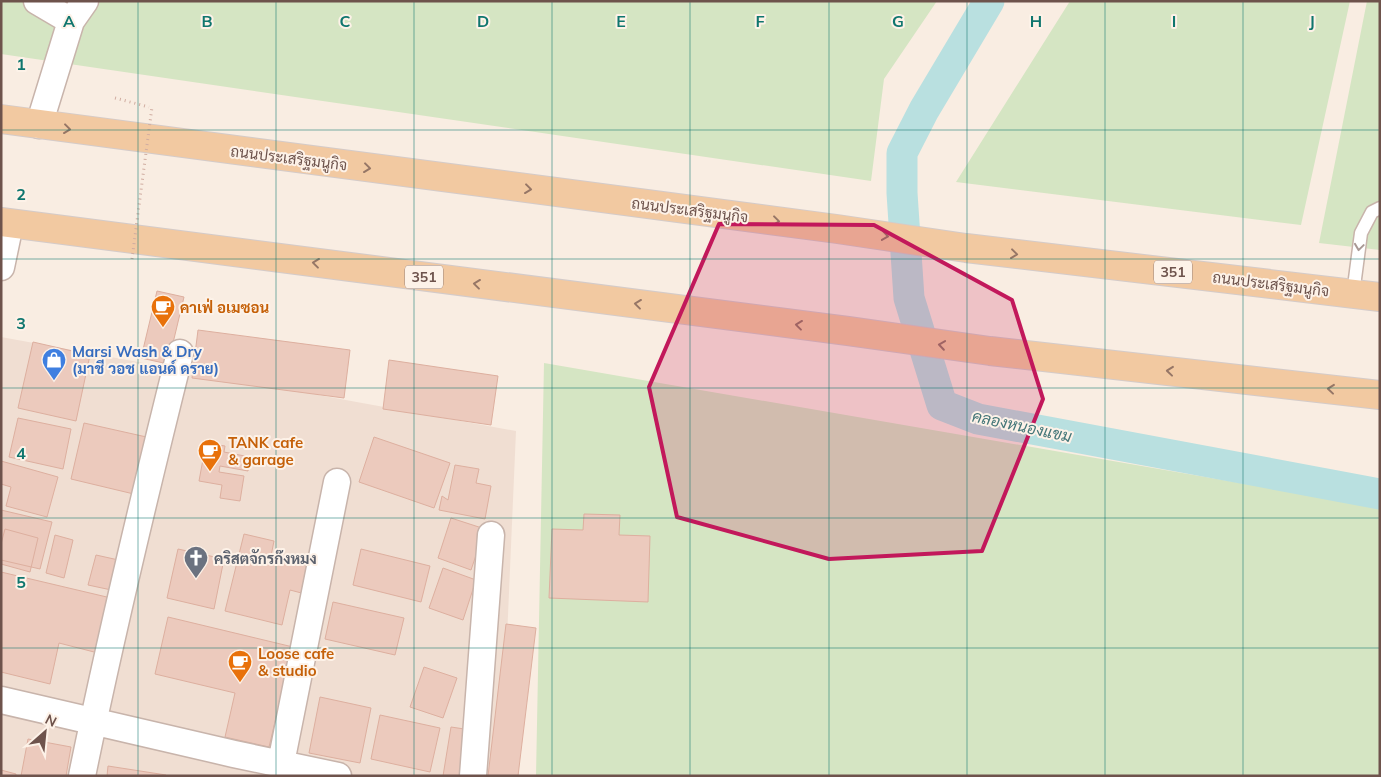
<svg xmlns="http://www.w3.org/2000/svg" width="1381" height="777" font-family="Mulish,Sarabun,sans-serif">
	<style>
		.residential { fill: #f0ded2 }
		.green { fill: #d5e5c3 }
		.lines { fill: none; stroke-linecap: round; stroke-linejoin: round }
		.canal { stroke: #b9e0e0; stroke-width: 31 }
		.building { fill: #eccabd; stroke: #ddaf9f }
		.service-casing { stroke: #c8b4ab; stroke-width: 15 }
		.minor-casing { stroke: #c8b4ab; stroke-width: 29 }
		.primary-casing { stroke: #d4cbc9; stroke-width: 30 }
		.path { stroke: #d0ada1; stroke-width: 3; stroke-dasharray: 1 4; stroke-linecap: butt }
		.service { stroke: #fff; stroke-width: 12 }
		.minor { stroke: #fff; stroke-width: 26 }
		.primary { stroke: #f2c9a1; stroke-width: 28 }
		.path-bridge { stroke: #d0ada1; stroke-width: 3; stroke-dasharray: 1 4; stroke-linecap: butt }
		.oneway { stroke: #967666 }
		.oneway2 { stroke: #a89894 }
		.marked { fill: #c2185b; fill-opacity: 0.2; stroke: #c2185b; stroke-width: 4; stroke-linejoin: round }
		.grid { fill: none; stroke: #0f766e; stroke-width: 1; stroke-opacity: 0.55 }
		.labels { text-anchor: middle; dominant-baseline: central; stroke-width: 4; stroke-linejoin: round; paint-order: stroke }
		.shield { fill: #fdf2e8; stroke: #99837b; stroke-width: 1 }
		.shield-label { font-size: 14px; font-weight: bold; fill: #6e534c }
		.street-label { font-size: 15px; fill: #6e534c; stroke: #fdf2e8 }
		.food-label { font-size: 15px; font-weight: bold; fill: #c56008; stroke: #fdf2e8; text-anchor: start }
		.shop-label { font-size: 15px; font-weight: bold; fill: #366cbe; stroke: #fdf2e8; text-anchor: start }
		.worship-label { font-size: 15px; font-weight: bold; fill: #5b616d; stroke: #fdf2e8; text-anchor: start }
		.water-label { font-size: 16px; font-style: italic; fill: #457779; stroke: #fdf2e8 }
		.grid-label { font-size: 16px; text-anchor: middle; font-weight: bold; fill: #0f766e; stroke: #fdf2e8; stroke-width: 4; stroke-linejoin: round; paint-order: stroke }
	</style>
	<rect width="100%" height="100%" fill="#f9ede2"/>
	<!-- residential -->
	<path class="residential" d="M1 337 516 431 501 776H1Z"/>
	<!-- green -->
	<path class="green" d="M1 1H937L884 79 871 181 1 54Z
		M1070 1H1350L1301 225 956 182Z
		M1367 1H1380V250L1319 243Z
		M544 363 1380 507V776H536Z"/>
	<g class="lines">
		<!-- canal -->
		<path class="canal" d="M989 1 924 110 902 153V193L909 298 942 405 978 419 1380 494"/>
	</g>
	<!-- building -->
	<path class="building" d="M157 291 184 297 168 364 141 358Z
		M198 330 350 350 344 398 192 378Z
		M33 342 90 355 76 421 18 408Z
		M389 360 498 376 491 425 383 409Z
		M18 418 71 429 63 469 9 457Z
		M84 423 151 438 138 495 71 479Z
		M374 437 450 463 434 508 359 482Z
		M206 443 225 446 224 452 250 457 248 471 220 466 219 472 244 476 240 501 220 498 222 485 199 481Z
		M1 461 58 477 47 517 6 506 11 487 1 484Z
		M455 465 479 469 476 483 491 486 485 519 439 510 442 496 448 500Z
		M1 510 52 522 40 569 1 560Z
		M584 514 620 515 619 535 650 536 648 602 549 598 552 529 583 530Z
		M451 518 485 529 471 570 438 558Z
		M5 529 38 538 30 572 1 564V544Z
		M244 534 274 541 271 556 316 568 309 595 290 590 282 625 225 611Z
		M55 535 73 540 64 578 46 573Z
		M178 549 224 559 214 609 167 598Z
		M361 549 430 566 421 602 353 585Z
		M96 555 123 561 116 591 88 585Z
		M443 568 476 580 463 620 429 608Z
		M1 572 111 598 98 653 59 643 50 684 1 672Z
		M333 602 404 618 395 655 325 639Z
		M168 617 293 647 269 747 225 737 235 693 155 674Z
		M506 624 536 628 518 776H488Z
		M424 667 457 678 443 718 410 707Z
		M320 697 371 708 360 763 309 753Z
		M380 715 440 728 430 772 371 759Z
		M451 727 471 730 463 776H443Z
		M28 739 71 747 66 776H21Z
		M108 766 166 775V776H107Z
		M1 770 16 774V776H1Z"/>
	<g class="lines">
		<defs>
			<path id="service" d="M1353 294 1361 233 1372 212 1380 208"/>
			<path id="minor" d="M37 1 71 21
				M39 125 71 21 85 1
				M1 267 10 224
				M1 700 234 754 338 776
				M281 763 337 482
				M82 776C111 634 145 493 180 353
				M473 776 491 535"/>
			<path id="primary" d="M1 119 837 229 966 248 1380 297
				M1 222 848 331 990 351 1380 395"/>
		</defs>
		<!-- service casing -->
		<use href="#service" class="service-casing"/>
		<!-- minor casing -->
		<use href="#minor" class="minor-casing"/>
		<!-- primary casing -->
		<use href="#primary" class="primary-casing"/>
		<!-- path -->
		<path class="path" d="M115 98 149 107"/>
		<!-- service -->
		<use href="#service" class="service"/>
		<!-- minor -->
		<use href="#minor" class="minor"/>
		<!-- primary -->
		<use href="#primary" class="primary"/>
		<!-- path-bridge -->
		<path class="path-bridge" d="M132 259 152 107"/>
	</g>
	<!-- one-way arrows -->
	<defs><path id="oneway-chevron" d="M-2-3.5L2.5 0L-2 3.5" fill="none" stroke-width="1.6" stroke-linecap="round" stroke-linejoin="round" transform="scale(1.25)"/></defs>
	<g class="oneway">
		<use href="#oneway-chevron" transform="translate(67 129) rotate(7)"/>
		<use href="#oneway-chevron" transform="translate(367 168) rotate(7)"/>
		<use href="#oneway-chevron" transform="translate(528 189) rotate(7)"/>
		<use href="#oneway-chevron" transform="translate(776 221) rotate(7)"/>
		<use href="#oneway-chevron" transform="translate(885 236) rotate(8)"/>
		<use href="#oneway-chevron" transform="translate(1014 254) rotate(7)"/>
		<use href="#oneway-chevron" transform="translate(316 263) rotate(-173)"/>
		<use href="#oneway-chevron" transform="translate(477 284) rotate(-173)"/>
		<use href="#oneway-chevron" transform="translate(638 304) rotate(-173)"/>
		<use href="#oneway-chevron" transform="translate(799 325) rotate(-173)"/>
		<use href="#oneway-chevron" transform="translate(942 345) rotate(-172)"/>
		<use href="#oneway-chevron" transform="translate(1170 371) rotate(-174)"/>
		<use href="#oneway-chevron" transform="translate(1331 389) rotate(-174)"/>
	</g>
	<use class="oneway2" href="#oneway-chevron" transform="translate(1359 247) rotate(98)"/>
	<!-- marked area -->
	<path class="marked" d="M719 224 874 225 1012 300 1043 399 982 551 829 559 677 517 649 387Z"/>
	<!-- grid -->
	<path class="grid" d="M138 1V776M276 1V776M414 1V776M552 1V776M690 1V776M829 1V776M967 1V776M1105 1V776M1243 1V776M1 130H1380M1 259H1380M1 388H1380M1 518H1380M1 648H1380"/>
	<!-- icons -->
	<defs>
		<symbol id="cafe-pin" viewBox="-11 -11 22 30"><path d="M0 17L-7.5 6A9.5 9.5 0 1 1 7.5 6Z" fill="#e8710a" stroke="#fdf2e8"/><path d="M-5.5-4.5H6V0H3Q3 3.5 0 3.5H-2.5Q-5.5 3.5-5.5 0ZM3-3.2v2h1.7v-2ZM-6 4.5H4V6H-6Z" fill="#fff"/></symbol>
		<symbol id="shop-pin" viewBox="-11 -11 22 30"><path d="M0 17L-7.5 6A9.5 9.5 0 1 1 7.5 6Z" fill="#3f7fe0" stroke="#fdf2e8"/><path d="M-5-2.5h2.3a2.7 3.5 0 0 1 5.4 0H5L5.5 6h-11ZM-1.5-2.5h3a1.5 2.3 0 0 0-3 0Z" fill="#fff"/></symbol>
		<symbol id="church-pin" viewBox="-11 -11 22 30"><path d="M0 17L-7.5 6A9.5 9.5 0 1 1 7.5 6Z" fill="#6b7280" stroke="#fdf2e8"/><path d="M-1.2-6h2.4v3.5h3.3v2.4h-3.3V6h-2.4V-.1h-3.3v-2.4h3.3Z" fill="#fff"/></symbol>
	</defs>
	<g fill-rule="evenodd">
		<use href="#cafe-pin" x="149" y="293" width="28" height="38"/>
		<use href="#shop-pin" x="40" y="346" width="28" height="38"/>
		<use href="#cafe-pin" x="196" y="437" width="28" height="38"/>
		<use href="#church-pin" x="182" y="544" width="28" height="38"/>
		<use href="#cafe-pin" x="226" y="648" width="28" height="38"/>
	</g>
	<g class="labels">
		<!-- shield labels -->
		<g class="shield">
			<rect x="1154" y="260.5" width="38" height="23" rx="4"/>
			<rect x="405" y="265.5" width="38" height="23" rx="4"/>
		</g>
		<g class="shield-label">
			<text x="1173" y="272">351</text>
			<text x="424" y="277">351</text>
		</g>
		<!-- street labels -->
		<g class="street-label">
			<text transform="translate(289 158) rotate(7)">ถนนประเสริฐมนูกิจ</text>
			<text transform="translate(690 210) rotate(7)">ถนนประเสริฐมนูกิจ</text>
			<text transform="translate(1271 284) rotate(7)">ถนนประเสริฐมนูกิจ</text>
		</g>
		<!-- food labels -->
		<g class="food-label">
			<text x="180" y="307">คาเฟ่ อเมซอน</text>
			<text x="228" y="442">TANK cafe<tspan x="228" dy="17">&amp; garage</tspan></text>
			<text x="258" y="653">Loose cafe<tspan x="258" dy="17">&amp; studio</tspan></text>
		</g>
		<!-- shop labels -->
		<g class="shop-label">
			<text x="72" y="351">Marsi Wash &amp; Dry<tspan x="72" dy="17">(มาชี วอช แอนด์ ดราย)</tspan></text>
		</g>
		<!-- worship labels -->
		<g class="worship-label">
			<text x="214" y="558">คริสตจักรก๊งหมง</text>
		</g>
		<!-- water labels -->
		<g class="water-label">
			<text transform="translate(1022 426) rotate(12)">คลองหนองแขม</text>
		</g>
	</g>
	<g class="grid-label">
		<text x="69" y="27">A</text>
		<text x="207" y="27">B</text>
		<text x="345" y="27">C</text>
		<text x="483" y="27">D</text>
		<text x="621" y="27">E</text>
		<text x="760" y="27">F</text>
		<text x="898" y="27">G</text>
		<text x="1036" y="27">H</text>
		<text x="1174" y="27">I</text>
		<text x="1312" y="27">J</text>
		<text x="21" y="70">1</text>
		<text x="21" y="200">2</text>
		<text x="21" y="329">3</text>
		<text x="21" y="459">4</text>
		<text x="21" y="588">5</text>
	</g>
	<!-- border -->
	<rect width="1381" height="777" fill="none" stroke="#6e534c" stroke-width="5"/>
	<!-- north arrow -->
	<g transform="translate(45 732) rotate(27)" stroke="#fdf2e8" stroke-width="4" paint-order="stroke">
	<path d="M0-4L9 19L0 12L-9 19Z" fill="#6e534c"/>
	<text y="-8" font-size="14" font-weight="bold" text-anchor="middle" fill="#6e534c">N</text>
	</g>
</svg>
